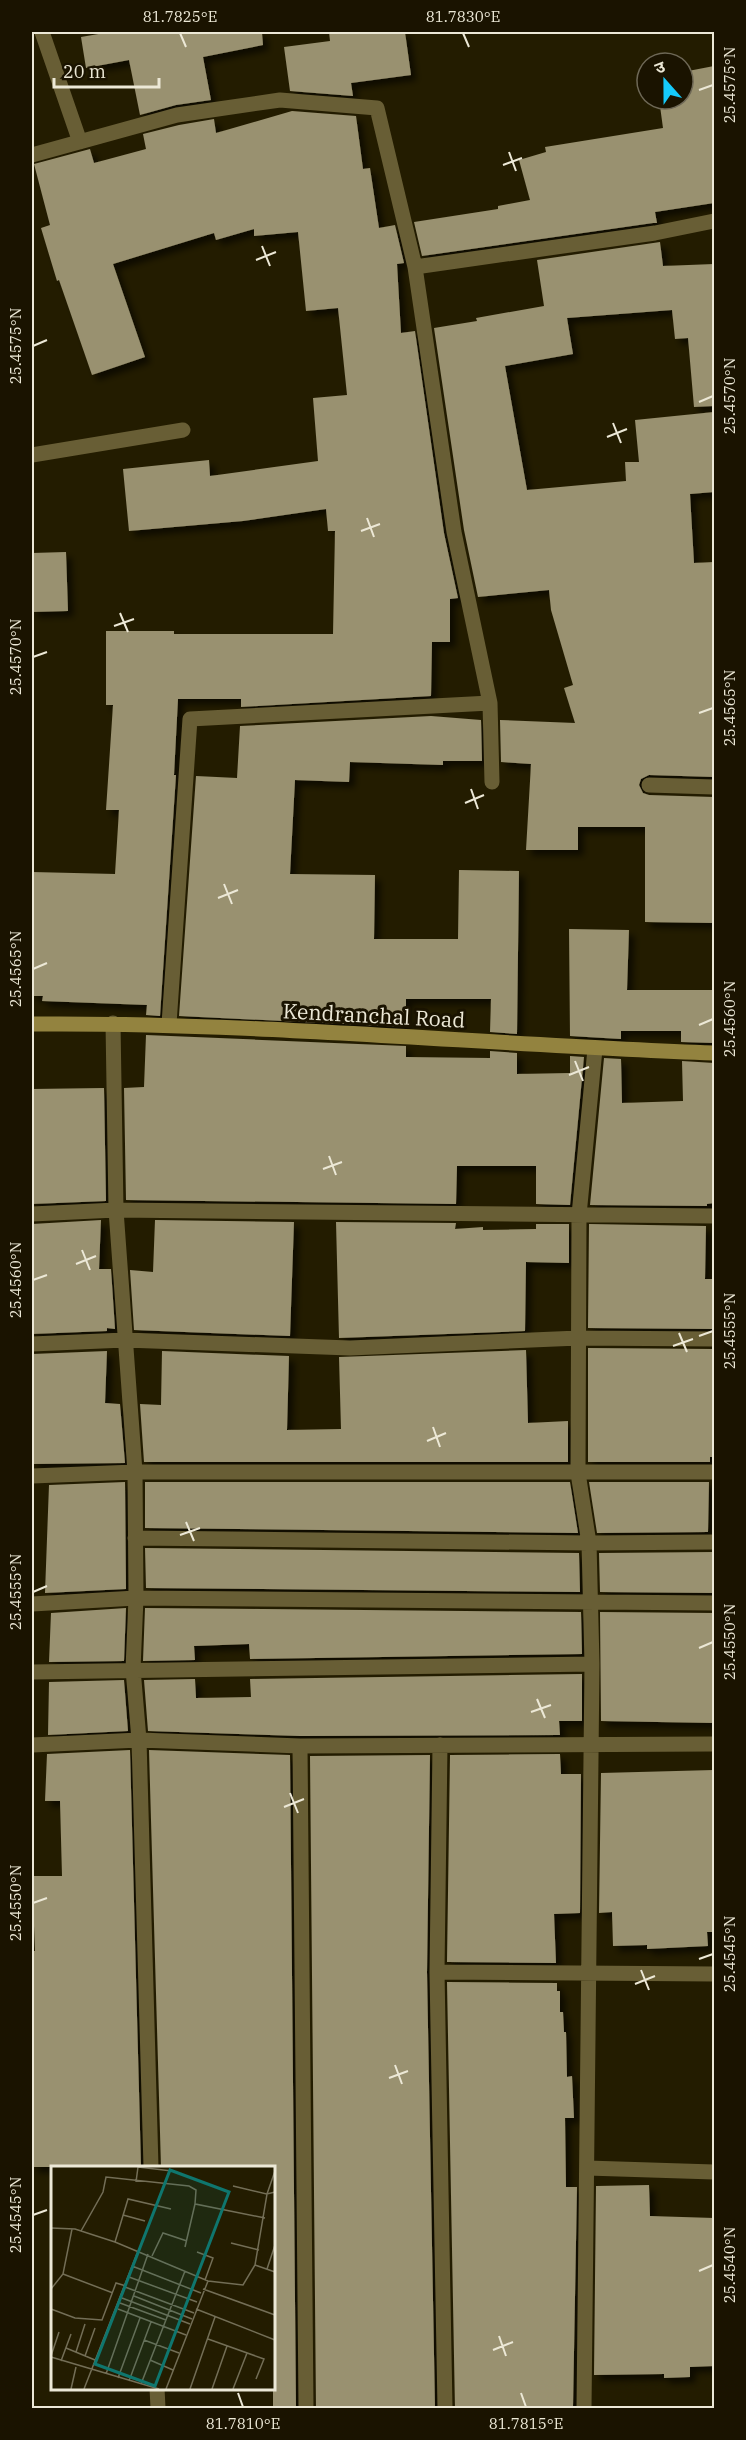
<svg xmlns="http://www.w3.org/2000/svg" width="746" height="2440" font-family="'IBM Plex Serif','Noto Sans Devanagari',serif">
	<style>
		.building { fill: #999170; filter: url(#shadow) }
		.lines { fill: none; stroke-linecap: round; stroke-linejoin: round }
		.street { stroke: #685e35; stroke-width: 15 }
		.secondary { stroke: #93833f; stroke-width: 15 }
		.ticks { fill: none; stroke: #ece8d6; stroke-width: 2 }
		.labels { text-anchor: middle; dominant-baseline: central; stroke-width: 6; stroke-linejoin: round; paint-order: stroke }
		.street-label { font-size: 21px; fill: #ece8d6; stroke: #1a1300 }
		.inset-road { fill: none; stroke: #736e56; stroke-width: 1.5 }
		.view { fill: #0f766e; fill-opacity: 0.15; stroke: #0f766e; stroke-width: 3 }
		.inset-edge { fill: none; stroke: #ece8d6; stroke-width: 3 }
		.neatline { fill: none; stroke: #ece8d6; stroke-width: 2 }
		.ticks-label { font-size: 15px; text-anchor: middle; fill: #ece8d6 }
	</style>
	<defs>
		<filter id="shadow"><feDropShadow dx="5.5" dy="5.5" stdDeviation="3" flood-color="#0009"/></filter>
	</defs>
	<rect width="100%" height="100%" fill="#231c00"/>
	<!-- building -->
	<path class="building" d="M110 32H262L263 45 203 57 211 100 176 105 140 115 129 60 86 68 81 37Z
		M329 32H405L411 75 351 83 353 96 290 91 284 47 330 41Z
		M714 66V203L655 212 657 223H653L422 256 414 222 498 209V206L530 200 519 160 546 152 545 147 663 128 660 106 683 102V72Z
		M292 111 356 116 363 169 370 168 379 228 395 225 404 263 397 264 401 333 415 331 444 533 458 598 450 599V642H432L431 696 241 707V699H178L174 775H176L160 1016 146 1015 147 1005 42 1001 43 996H32V872L115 874 119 810H106L113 705H106V631H174V634H333L335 531H328L326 509 243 521 129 531 123 469 209 460 210 476 318 461 313 398 347 395 338 308 306 311 298 232 254 236V229L216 240 214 233 113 264 145 357 92 375 59 280 57 281 41 228 50 225 34 164 90 149 94 163 146 149 143 134 179 125 214 119 216 133Z
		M660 242 663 266 714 264V406L694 407 688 338 675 339 672 310 567 318 573 354 505 366 527 490 626 481 625 462H639L635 420 714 412V492L690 494 694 563 714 562V777L649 775 641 779 639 785 643 793 649 795 714 797V923L645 922V827H578V850H526L531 764 501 762 500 720 575 723 564 688 573 685 551 610 549 590 478 597 464 530 434 328 477 321 476 318 544 306 537 260Z
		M66 552 68 611 32 612V553Z
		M431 716 481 720 482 761H443V765L350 762 349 782 295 780 290 874 375 875 374 939H458L459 870 519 871 517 1034 490 1032 491 999H406V1027L179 1016 196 776 237 778 240 726Z
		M569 929 629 930 627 990H714V1043L681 1042V1031H621V1039L570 1036Z
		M146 1035 406 1046V1057L490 1058V1051L517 1053V1074L570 1073V1056L584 1057 570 1205 536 1204V1166H457L456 1204 126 1200 124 1088 144 1087Z
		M604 1058 621 1059 622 1103 683 1101 682 1061 714 1063V1203L707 1204V1206L590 1205Z
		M104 1088 106 1201 32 1204V1089Z
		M101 1220 99 1269H111L115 1329 107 1328V1331L32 1334V1224Z
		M155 1220 294 1222 290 1336 134 1330 130 1270 153 1272Z
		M336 1222 456 1223 455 1229 483 1227V1230L536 1229V1224H569V1263L526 1262 525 1331 339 1338Z
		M589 1224 706 1226 705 1279H714V1329L588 1328Z
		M588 1348 714 1349V1457H710V1462H588Z
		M526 1350 528 1423 568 1421V1462H144L140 1404 161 1405 162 1351 289 1356 287 1430 341 1429 339 1357Z
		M107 1351 105 1403 120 1404 125 1463 32 1464V1354Z
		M125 1482 126 1589 45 1593 49 1485Z
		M145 1482H570L578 1533 145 1528Z
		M589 1482H709L708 1532 597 1533Z
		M145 1548 579 1553 580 1592 146 1588Z
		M714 1552V1593L600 1592 599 1553Z
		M126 1608 124 1661 49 1662 51 1613Z
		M145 1608 581 1612 582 1654 250 1659 249 1644 194 1646 195 1660 143 1661Z
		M600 1612 714 1613V1723L601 1721Z
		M582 1674V1721H559L560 1735 300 1736 148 1731 144 1680 195 1679 196 1698 251 1697 250 1679Z
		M124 1680 128 1731 48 1735 49 1682Z
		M130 1750 141 2167H32V1951H35L32 1876H62L60 1801H45L47 1754Z
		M149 1750 290 1755 296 2409H273V2167H161Z
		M560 1754 561 1774H581L580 1913 554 1914 556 1963 447 1962 450 1755Z
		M430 1755 427 1972 435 2409H316L310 1756Z
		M714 1770V1932H707L708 1946 647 1949V1945L613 1946 612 1912 599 1913 601 1773Z
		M447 1982 557 1983V1991H560V2012H563L564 2032H566L567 2077 572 2076 574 2118H565L566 2187H577L573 2407 455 2409Z
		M649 2185 650 2216 714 2218V2366L690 2367V2377L664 2378V2374L594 2375 596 2186Z"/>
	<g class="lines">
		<!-- street -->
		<path class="street" d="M42 32 80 142
			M32 155 177 115 280 100 377 108 415 267
			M32 455 183 430
			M492 782 490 703 454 532 415 267 655 233 714 221
			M649 785 714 787
			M113 1023 116 1210 135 1472 136 1598 133 1669 139 1740 151 2167
			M169 1024 190 719 490 703
			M32 1214 116 1210 714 1216
			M32 1344 125 1340 350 1348 579 1338 714 1339
			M32 1476 135 1472H714
			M135 1538 589 1543 714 1542
			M32 1604 136 1598 714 1603
			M32 1672 592 1664
			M32 1745 139 1740 300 1746 714 1744
			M440 1745 437 1972 445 2408
			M300 1746 306 2408
			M437 1972 714 1974
			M587 2168 714 2172
			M157 2388 158 2408
			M584 2408 592 1664 589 1543 578 1473 579 1215 595 1049"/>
		<!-- secondary -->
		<path class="secondary" d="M32 1024C259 1022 487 1045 714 1053"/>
	</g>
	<!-- ticks -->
	<path class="ticks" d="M180 33 186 47M463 33 469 47M699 90 713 85M509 152 516 171M503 165 522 158M262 246 270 266M256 260 276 252M33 346 47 340M699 402 713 396M613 423 621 443M607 437 627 429M367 518 374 537M361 531 380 524M120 613 128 632M114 626 134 619M33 657 47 652M699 713 713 708M471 789 478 809M465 803 484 795M224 884 232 904M218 898 238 890M33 969 47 963M699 1025 713 1019M575 1061 583 1081M569 1075 589 1067M329 1156 336 1175M323 1169 342 1162M82 1250 90 1270M76 1264 96 1256M33 1280 47 1275M679 1333 687 1352M699 1336 713 1331M673 1346 693 1339M433 1427 440 1447M427 1441 446 1433M186 1522 194 1541M180 1535 200 1528M33 1592 47 1586M699 1648 713 1642M537 1699 545 1718M531 1712 551 1705M290 1793 298 1813M284 1807 304 1799M33 1903 47 1898M699 1959 713 1954M641 1970 649 1990M635 1984 655 1976M395 2065 402 2084M389 2078 408 2071M33 2215 47 2210M699 2271 713 2265M499 2336 506 2356M493 2350 513 2342M238 2393 243 2407M521 2393 526 2407"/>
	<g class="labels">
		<!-- street labels -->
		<g class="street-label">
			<text transform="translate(374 1015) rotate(3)">Kendranchal Road</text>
		</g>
	</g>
	<!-- overview -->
	<g transform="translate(51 2166)">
		<rect width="224" height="224" fill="#231c00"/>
		<path class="inset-road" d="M224 5 216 28 224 26M85 16 87 1 121 5M72 49 94 55M0 62 24 63 64 76 157 115 192 119 204 99 216 28 182 20M30 65 52 26 55 11 138 20 145 24 144 38M64 76 77 33 120 43M180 77 208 84M134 81 144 38 214 52M146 86 162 92 154 114M101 90 112 67 136 75M204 99 224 106M81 100 150 127M216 103 224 79M12 108 62 127M78 111 146 136M74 121 143 147M0 123 12 108 21 63M152 123 224 149M83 130 141 153M71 132 139 158M69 137 115 154M0 143 24 152 51 154 65 117 75 120M67 143 135 169M145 143 224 174M157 173 213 193 205 213M93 174 128 187M15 182 44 194M25 186 34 158M0 190 8 166M34 190 44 162M0 191 108 223M99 194 122 204M10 195 20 168M55 208 97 88M67 212 89 152M78 215 100 156M90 218 134 105M20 223 25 201M33 223 87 85M115 223 157 115M139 223 164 151M161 223 176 180M182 223 196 187"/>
		<path class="view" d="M119 4 178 26 104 220 44 198Z"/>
		<rect width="224" height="224" class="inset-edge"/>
	</g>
	<!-- border -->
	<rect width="746" height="2440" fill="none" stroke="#1a1300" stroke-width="66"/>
	<!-- north arrow -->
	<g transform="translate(665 81) rotate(339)"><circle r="28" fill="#1a1300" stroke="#6e6856" stroke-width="1.5"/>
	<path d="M0-4.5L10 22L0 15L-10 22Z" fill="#15cafb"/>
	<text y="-9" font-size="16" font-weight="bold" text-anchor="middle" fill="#ece8d6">उ</text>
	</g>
	<!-- scale -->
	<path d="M54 78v9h105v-9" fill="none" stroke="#ece8d6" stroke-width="3"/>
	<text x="63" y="78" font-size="18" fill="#ece8d6" stroke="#1a1300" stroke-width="4.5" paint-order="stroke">20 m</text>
	<rect x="33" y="33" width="680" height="2374" class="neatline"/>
	<g class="ticks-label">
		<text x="180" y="22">81.7825°E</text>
		<text x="463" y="22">81.7830°E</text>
		<text transform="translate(730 85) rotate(-90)" y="5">25.4575°N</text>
		<text transform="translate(16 346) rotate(-90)" y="5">25.4575°N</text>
		<text transform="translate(730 396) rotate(-90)" y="5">25.4570°N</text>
		<text transform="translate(16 657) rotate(-90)" y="5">25.4570°N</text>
		<text transform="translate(730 708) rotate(-90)" y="5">25.4565°N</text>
		<text transform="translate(16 969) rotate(-90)" y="5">25.4565°N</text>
		<text transform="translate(730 1019) rotate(-90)" y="5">25.4560°N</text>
		<text transform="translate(16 1280) rotate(-90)" y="5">25.4560°N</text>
		<text transform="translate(730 1331) rotate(-90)" y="5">25.4555°N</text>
		<text transform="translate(16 1592) rotate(-90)" y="5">25.4555°N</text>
		<text transform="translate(730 1642) rotate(-90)" y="5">25.4550°N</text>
		<text transform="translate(16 1903) rotate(-90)" y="5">25.4550°N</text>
		<text transform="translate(730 1954) rotate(-90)" y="5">25.4545°N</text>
		<text transform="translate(16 2215) rotate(-90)" y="5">25.4545°N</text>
		<text transform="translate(730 2265) rotate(-90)" y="5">25.4540°N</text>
		<text x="243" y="2429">81.7810°E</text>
		<text x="526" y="2429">81.7815°E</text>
	</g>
</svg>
